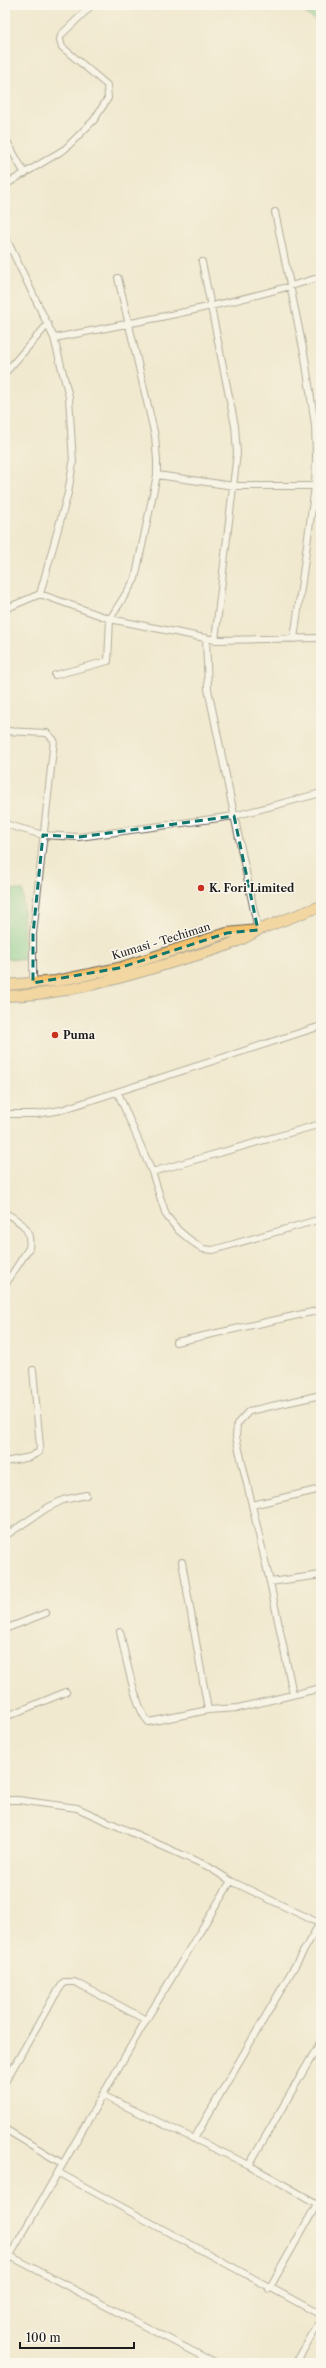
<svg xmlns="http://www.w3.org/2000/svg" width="326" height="2368" font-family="'Libre Caslon Text',serif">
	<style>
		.grass { fill: url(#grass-tufts); stroke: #4b7455 }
		.pitch { fill: #7acc8e; stroke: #4b7455 }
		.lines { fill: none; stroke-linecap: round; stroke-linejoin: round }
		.minor-casing { stroke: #67645b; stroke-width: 8 }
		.trunk-casing { stroke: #67645b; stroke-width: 12 }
		.minor { stroke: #fff; stroke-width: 6 }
		.trunk { stroke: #f5c16b; stroke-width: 10 }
		.marked { fill: none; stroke: #0f766e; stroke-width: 3; stroke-dasharray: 8 5; stroke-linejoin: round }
		.poi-dot { fill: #c8321e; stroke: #fbf7ec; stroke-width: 1.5 }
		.labels { text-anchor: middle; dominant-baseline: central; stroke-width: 3; stroke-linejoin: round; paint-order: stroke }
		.poi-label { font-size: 11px; font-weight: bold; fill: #1c1c1c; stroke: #fbf7ec; text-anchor: start }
		.street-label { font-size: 11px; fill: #1c1c1c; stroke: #fbf7ec }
	</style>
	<defs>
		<pattern id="grass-tufts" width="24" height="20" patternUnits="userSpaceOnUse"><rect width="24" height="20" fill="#7acc8e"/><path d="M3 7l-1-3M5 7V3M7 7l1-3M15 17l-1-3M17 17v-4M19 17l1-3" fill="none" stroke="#69af7a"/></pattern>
	</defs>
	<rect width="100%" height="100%" fill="#fbf7ec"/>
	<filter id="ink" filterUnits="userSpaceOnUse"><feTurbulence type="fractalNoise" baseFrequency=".025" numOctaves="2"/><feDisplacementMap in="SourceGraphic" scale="8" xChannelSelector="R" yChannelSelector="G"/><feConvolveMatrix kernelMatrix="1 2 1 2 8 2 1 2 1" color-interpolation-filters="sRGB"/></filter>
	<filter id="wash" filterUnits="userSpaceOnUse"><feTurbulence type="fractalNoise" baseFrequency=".012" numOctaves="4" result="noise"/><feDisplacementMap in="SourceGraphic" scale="16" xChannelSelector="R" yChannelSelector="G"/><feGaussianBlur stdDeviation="0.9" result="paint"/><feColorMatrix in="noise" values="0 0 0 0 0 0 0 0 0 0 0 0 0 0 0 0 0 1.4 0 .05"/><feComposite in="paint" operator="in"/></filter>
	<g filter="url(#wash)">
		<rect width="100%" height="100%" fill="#f1e9cf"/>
		<!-- grass -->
		<path class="grass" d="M295 5H321V25Z"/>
		<!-- pitch -->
		<path class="pitch" d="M5 890H23L24 960 5 958Z"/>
	</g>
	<g filter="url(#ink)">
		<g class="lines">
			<defs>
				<path id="minor" d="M5 138 25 174
					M5 185 65 149 94 120 108 98 107 85 62 47 60 40 61 35 92 5
					M275 212 305 358 315 425 316 457 315 486 294 639
					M5 236 54 338 69 397 73 463 68 493 40 594 5 609
					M202 262 235 426 237 453 215 640
					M54 338C143 321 234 304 321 277
					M5 373 48 324
					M157 475 234 486H315
					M40 594 110 619 215 640 321 638
					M206 638 208 689 258 930
					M55 675 108 661 110 619 135 579 157 475V460L155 436 118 278
					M5 731 47 733 54 740 33 934V983
					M5 824 43 835 79 837 234 816 321 793
					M118 1093 152 1172 166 1215 178 1230 190 1240 203 1249 213 1250 321 1219
					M5 1114H37L61 1110 321 1026
					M152 1172 321 1124
					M5 1213C21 1222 32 1228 29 1248L5 1285
					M176 1342 321 1310
					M5 1462 30 1457 39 1452 40 1446 33 1370
					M252 1505 321 1489
					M5 1536 47 1508 63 1500 86 1495
					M182 1562 208 1710
					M270 1582 321 1575
					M5 1629 46 1613
					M120 1632C124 1650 136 1712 149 1722L208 1710 238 1708 321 1688
					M293 1694 270 1582 236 1437 237 1424 249 1411 321 1395
					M5 1717 66 1692
					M5 1800H18L77 1808 207 1866 231 1881 321 1924
					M5 2082 52 2000 64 1982H74L81 1985 146 2020
					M102 2095 249 2165 321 2206
					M5 2129 63 2164
					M194 2139 321 1921
					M249 2165 321 2041
					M59 2173 321 2315
					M10 2256 215 2363
					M5 2264 146 2020 231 1881
					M269 2289 317 2204
					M296 2363 321 2319"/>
				<path id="trunk" d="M5 985 56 981 119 968 227 933 258 930 321 906
					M5 996C66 995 122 978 180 960 207 952 233 946 257 931"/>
			</defs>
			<!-- minor casing -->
			<use href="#minor" class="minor-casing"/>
			<!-- trunk casing -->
			<use href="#trunk" class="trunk-casing"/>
			<!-- minor -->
			<use href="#minor" class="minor"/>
			<!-- trunk -->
			<use href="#trunk" class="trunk"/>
		</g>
	</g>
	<!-- marked area -->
	<path d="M0 0H326V2368H0ZM234 816 258 930 227 933 119 968 33 983V934L43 835 79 837Z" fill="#f1e9cf" fill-opacity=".55" fill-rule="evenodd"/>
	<path class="marked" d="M234 816 258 930 227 933 119 968 33 983V934L43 835 79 837Z"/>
	<!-- markers -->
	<g class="poi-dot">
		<circle cx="201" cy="888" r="4"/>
		<circle cx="55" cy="1035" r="4"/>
	</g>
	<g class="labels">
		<!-- poi labels -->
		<g class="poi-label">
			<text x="209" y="888">K. Fori Limited</text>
			<text x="63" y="1035">Puma</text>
		</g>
		<!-- street labels -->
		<g class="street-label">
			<text transform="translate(161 941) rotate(-17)">Kumasi - Techiman</text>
		</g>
	</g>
	<!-- margin -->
	<rect width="326" height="2368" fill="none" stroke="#fbf7ec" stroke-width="20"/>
	<!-- scale -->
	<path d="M20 2342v6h114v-6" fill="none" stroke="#1c1c1c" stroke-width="2"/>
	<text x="26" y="2342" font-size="12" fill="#1c1c1c" stroke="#fbf7ec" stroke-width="3" paint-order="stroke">100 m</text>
</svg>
